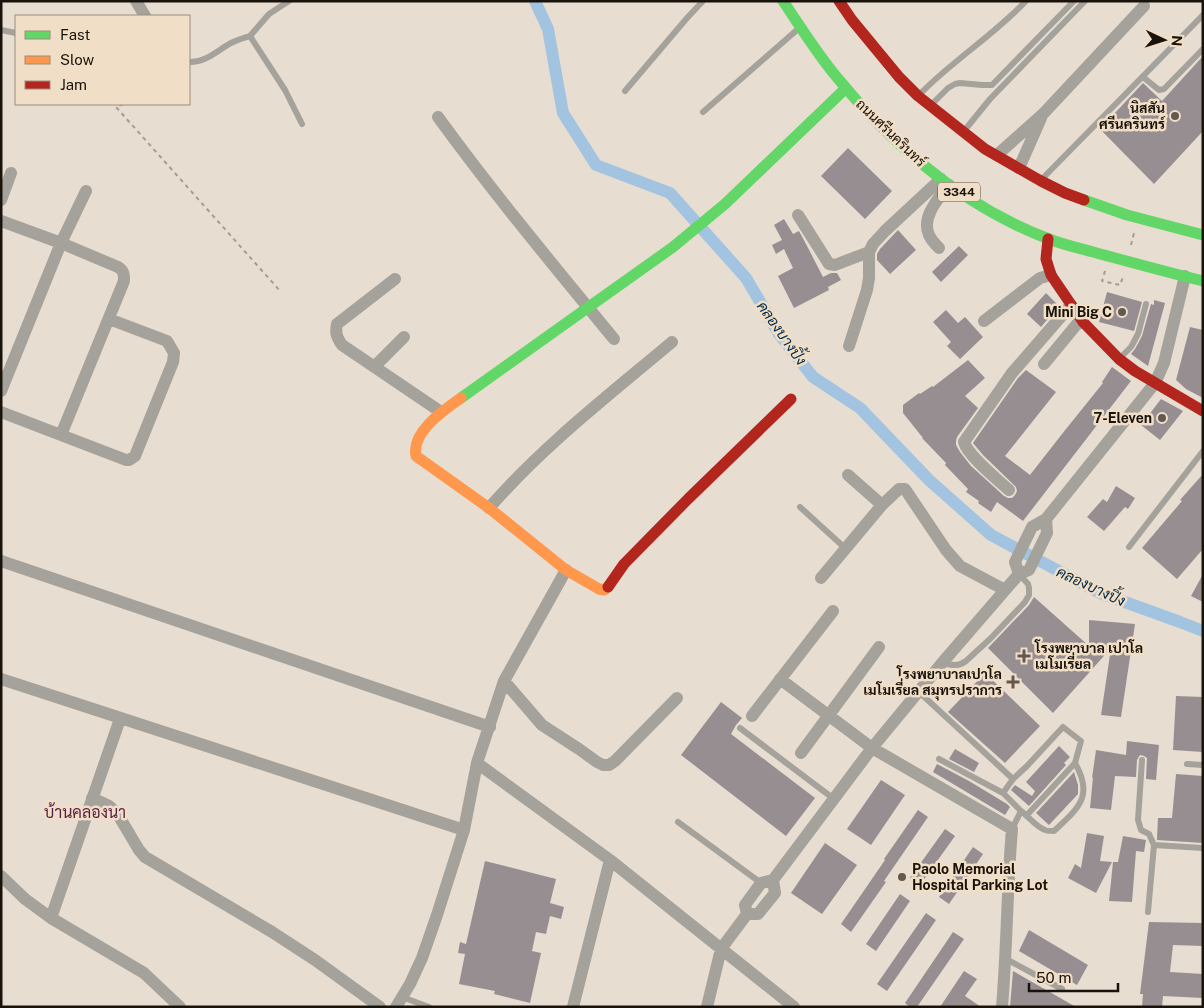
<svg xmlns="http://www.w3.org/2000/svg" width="1204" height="1008" font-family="'Public Sans',Sarabun,sans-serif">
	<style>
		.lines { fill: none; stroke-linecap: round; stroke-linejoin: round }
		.canal { stroke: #a2c4e0; stroke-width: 12 }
		.building { fill: #978e92 }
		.path { stroke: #a19e97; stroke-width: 2; stroke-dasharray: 4 4; stroke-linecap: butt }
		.lane { stroke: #a4a29b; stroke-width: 6 }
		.street { stroke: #a4a29b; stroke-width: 12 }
		.fast { stroke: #63d668; stroke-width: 11 }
		.slow { stroke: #ff974d; stroke-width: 11 }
		.jam { stroke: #b3261e; stroke-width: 11 }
		.poi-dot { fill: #625a50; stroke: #f1dec7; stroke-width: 2 }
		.labels { text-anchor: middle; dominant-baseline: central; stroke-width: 5; stroke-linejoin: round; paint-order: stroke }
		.shield { fill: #f1dec7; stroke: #5a5043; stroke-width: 1 }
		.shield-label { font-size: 12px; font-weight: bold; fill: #1a130b }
		.poi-label { font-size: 14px; font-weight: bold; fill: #1a130b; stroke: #f1dec7; text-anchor: end }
		.street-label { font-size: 14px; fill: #1a130b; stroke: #f1dec7 }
		.water-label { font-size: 15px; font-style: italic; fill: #022b49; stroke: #f1dec7 }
		.quarter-label { font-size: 16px; fill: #561e48; stroke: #f1dec7 }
	</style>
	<rect width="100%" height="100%" fill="#e7ddd1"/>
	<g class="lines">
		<!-- canal -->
		<path class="canal" d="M535 1 548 29 563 113 596 165 670 193 746 278 779 334 813 377 860 408 929 480 991 535 1100 593 1180 622 1203 631"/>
	</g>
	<!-- building -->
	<path class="building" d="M1203 56V131L1154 184 1100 129 1143 83 1162 101Z
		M848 148 892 191 865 219 821 176Z
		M784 219 793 234 799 231 806 244 823 277 831 273H837L841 280 828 287 829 290 794 308 778 276 793 268 784 249 776 254 772 245 782 240 774 225Z
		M898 230 916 250 890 274 877 260V254L880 249Z
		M959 246 968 255 941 282 932 272Z
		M1107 292 1142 302 1134 331 1099 322Z
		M1046 293 1059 306 1041 327 1027 314Z
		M1154 300 1165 303 1148 366 1131 354 1135 349 1142 336 1151 304 1154 305Z
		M946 310 958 323 965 317 983 337 960 359 947 346 951 342 933 322Z
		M1190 327 1203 330V398L1186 389 1176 380Z
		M968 360 985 378 965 396 978 408 957 437 956 441V445L960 452 971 466 1004 496 1008 498H1012L1015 495 1017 491 1016 487 983 455 973 443 1018 378 1026 370 1056 392 1005 456 1030 475 1062 434 1103 383 1102 382 1112 367 1131 381 1023 521 997 502 991 512 978 503 979 501 966 492 968 489 945 465 946 463 922 438H923L903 413V405L919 393 920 394 932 386 933 387Z
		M1161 399 1183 411 1160 440 1141 425Z
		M1203 474V549L1177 579 1142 548 1182 501 1180 500Z
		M1116 486 1135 498 1128 509 1125 507 1104 531 1087 517 1103 499 1107 502Z
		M1203 574V602L1191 596Z
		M1034 597 1089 646V620L1135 624 1121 717 1101 715 1111 648 1053 713 988 648 1029 605Z
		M985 673 1040 726 1005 763 948 712Z
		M1176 696 1203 697V752L1173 750Z
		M721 702 742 718 736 725 731 734 815 798 786 836 681 755Z
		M1127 741 1159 745 1156 780 1146 779 1147 758 1144 756 1140 755 1137 760 1136 777 1115 776 1111 810 1090 808 1093 777 1092 778 1096 750 1126 755Z
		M1059 746 1070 757 1064 763 1066 765 1029 806 1011 790 1015 785 1032 796 1035 791 1026 782Z
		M955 749 979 763 974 772 949 759Z
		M937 764 969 781 1007 804 1010 807 1005 815 933 772Z
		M1074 772 1078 785V794L1049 825 1036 813Z
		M1176 774 1203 776V843L1157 840V838L1158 818H1172Z
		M881 780 905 795 871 845 847 829Z
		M918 810 928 817 884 881 886 882 851 932 841 924 885 860 884 859Z
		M945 829 955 836 920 885 910 878Z
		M1087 833 1104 836 1100 861 1112 862 1096 893 1068 878 1075 864 1081 868Z
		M1123 836 1146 840 1144 852 1136 851 1132 902 1109 901 1113 862H1118Z
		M825 843 857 865 822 914 791 893Z
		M973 847 983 854 949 904 939 897Z
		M485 861 556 879 550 903 564 907 561 919 550 916 546 934 536 932 532 951 541 953 530 1003 494 994 495 991 459 984 465 954 458 953 460 942 466 944Z
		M900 894 910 901 876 951 866 944Z
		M926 913 936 920 887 991 877 984Z
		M1149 922 1203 923V946L1173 945 1170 972 1203 974V998L1163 996 1162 1007H1142L1143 994H1140Z
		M1029 930 1088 965 1077 985 1019 951Z
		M953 932 964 939 917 1007H910L905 1003Z
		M964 971 977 979 965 996 981 1007H940Z
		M1013 971 1076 1007H1010Z"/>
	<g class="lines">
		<!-- path -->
		<path class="path" d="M123 104 116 107 281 292
			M1131 245 1134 233
			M1105 271 1102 281 1120 285 1123 277"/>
		<!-- lane -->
		<path class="lane" d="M289 1 269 14 250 36 285 90 302 124
			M1 30 16 33
			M189 62C205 63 218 50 231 43 237 40 244 38 250 36
			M1143 77 1159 90 1164 89 1203 49
			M625 91 687 18 703 1
			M920 94C953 60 993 36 1026 1
			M933 103 948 88 955 84 960 83 982 85H992L1074 1
			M703 112 798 29
			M964 131 990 99 1085 1
			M1043 178 1203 15
			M1120 358 1131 347 1138 334 1146 304
			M800 507 845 548
			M1129 547 1203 451
			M942 663C952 665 958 667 966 661L991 638 1025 602 1029 595V588L1028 584 1019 574
			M919 692 1013 779 1027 766 1063 727 1081 741 1075 763C1094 796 1079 808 1054 831 1053 831 1046 831 1045 830 1036 827 1029 817 1021 811
			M740 728 834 799
			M939 759 1003 793 1021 811 1012 829
			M1142 760 1138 820 1141 830 1149 834 1154 845 1203 848
			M1187 764 1203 765
			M1003 793 1013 779
			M1027 815 1075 763
			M678 822 761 883
			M1148 912 1154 845
			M1006 959 1062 989
			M402 997 429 1007"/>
		<!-- street -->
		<path class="street" d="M136 1 145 16
			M438 117C494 194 554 266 614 339
			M997 155 1043 114 1144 6
			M1019 168 1041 118
			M1 200 11 173
			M798 215 829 264 835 265 869 252
			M1 221 61 243 118 267C124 271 124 274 124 281L61 435
			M939 248C935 244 931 240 929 235 921 217 938 199 949 185
			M395 279 337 324C335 333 337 338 342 345L441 412
			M984 321 1040 278 1051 275
			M849 346 867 290 869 278V252L873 244 885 231 941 179
			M1044 364 1077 324 1083 322
			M374 367 404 337
			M1 391 61 243 86 191
			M1 412 126 460H129L135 456 173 362 174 353 167 341 109 319
			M848 475 882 505
			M1009 490C997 479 968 456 964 442L1012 373 1071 305
			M489 508C543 446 609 395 672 342
			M1 561 490 727
			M1019 574 1015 562 1032 527 1046 519 1155 383 1164 363 1185 276
			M821 578 882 505 899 489H905L946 550 960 566 1005 590
			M1 679 464 830
			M780 679 872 748 1012 829C1007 888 1007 948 1002 1007
			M504 681 542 725 579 749 597 762 603 765H609L615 761 677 698
			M752 716 833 611
			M120 719 51 918 144 973 180 1007
			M801 753 879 647
			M477 763 610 860 794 1007
			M92 798 109 806 117 813 139 850 145 857 272 932 315 960 380 1007
			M1 876 25 899 51 918
			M747 914 745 905 761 883 773 880 872 748 942 663 1019 574 1029 570 1047 533 1046 519
			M396 1007 410 984 422 958 437 915 464 830 477 763 504 681 566 570
			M573 1007 610 860
			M707 1007 721 949 747 914H758L775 893 773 880"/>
		<!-- fast -->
		<path class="fast" d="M783 1C800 26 816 52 835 75 892 145 964 207 1049 239 1064 245 1079 248 1093 252 1130 262 1166 272 1203 281
			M1084 200 1127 215 1203 235
			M461 398 673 247 725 204 845 89"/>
		<!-- slow -->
		<path class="slow" d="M461 398C444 410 411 432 416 456L489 508 566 570 599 589 604 590 608 587"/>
		<!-- jam -->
		<path class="jam" d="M839 1 852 20 899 77 918 96 985 149 1041 181 1065 193 1084 200
			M1048 239 1046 259 1051 275 1083 322 1119 359 1135 371 1203 411
			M608 587 624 564 688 499 791 399"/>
	</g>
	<!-- markers -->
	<g class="poi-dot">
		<circle cx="1175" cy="116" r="5"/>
		<circle cx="1122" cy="312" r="5"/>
		<circle cx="1162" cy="418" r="5"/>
		<path d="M1021.5 648.5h5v5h5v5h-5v5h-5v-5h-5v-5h5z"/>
		<path d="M1010.5 674.5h5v5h5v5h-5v5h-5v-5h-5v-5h5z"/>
		<circle cx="902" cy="877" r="5"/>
	</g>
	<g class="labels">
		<!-- shield labels -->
		<rect class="shield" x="938" y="182.5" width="42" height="19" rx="4"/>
		<g class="shield-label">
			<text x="959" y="192">3344</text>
		</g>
		<!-- poi labels -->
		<g class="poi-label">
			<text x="1165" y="108">นิสสัน<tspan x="1165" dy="16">ศรีนครินทร์</tspan></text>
			<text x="1112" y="312">Mini Big C</text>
			<text x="1152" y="418">7-Eleven</text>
			<text x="1035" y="648" text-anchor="start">โรงพยาบาล เปาโล<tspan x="1035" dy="16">เมโมเรี่ยล</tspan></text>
			<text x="1002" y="674">โรงพยาบาลเปาโล<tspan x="1002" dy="16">เมโมเรี่ยล สมุทรปราการ</tspan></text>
			<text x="912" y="869" text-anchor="start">Paolo Memorial<tspan x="912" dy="16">Hospital Parking Lot</tspan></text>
		</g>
		<!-- street labels -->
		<g class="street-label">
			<text transform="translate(891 133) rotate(44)">ถนนศรีนครินทร์</text>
		</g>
		<!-- water labels -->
		<g class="water-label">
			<text transform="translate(782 333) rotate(55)">คลองบางปิ้ง</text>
			<text transform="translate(1091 586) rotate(25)">คลองบางปิ้ง</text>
		</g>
		<!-- quarter labels -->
		<g class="quarter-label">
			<text x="85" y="812">บ้านคลองนา</text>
		</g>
	</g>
	<!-- border -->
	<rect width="1204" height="1008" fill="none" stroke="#1a130b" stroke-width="5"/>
	<!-- legend -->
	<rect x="15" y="15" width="175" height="90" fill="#f1dec7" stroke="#9b8d7c"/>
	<rect x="25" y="31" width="25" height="8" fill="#63d668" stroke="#9b8d7c"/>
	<text x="60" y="40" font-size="15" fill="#1a130b">Fast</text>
	<rect x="25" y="56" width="25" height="8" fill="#ff974d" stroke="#9b8d7c"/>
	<text x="60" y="65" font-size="15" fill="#1a130b">Slow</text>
	<rect x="25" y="81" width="25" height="8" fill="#b3261e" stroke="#9b8d7c"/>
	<text x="60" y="90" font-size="15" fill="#1a130b">Jam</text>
	<!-- north arrow -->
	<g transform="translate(1164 40) rotate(94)" stroke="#f1dec7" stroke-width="4" paint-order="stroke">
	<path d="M0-4L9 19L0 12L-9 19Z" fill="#1a130b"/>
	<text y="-8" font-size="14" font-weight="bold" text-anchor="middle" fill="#1a130b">N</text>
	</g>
	<!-- scale -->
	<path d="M1029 983v8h89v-8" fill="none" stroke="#1a130b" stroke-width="2.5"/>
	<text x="1036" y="983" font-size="15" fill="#1a130b" stroke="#f1dec7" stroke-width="4" paint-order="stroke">50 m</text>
</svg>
